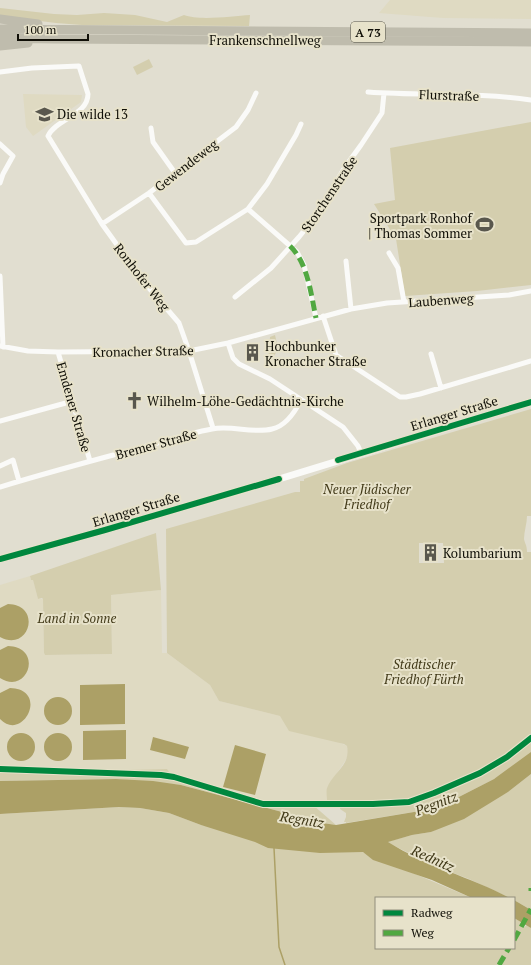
<svg xmlns="http://www.w3.org/2000/svg" width="531" height="965" font-family="'PT Serif',serif">
	<style>
		.built { fill: #dfdac2 }
		.green { fill: #d4ceae; fill-rule: evenodd }
		.water { fill: #aca066 }
		.lines { fill: none; stroke-linecap: round; stroke-linejoin: round }
		.stream { stroke: #aca066; stroke-width: 1.5 }
		.street { stroke: #fafaf8; stroke-width: 5 }
		.secondary { stroke: #fafaf8; stroke-width: 7 }
		.highway { stroke: #bfbcad; stroke-width: 9 }
		.quiet { stroke: #51a841; stroke-width: 5; stroke-dasharray: 10 5; stroke-linecap: butt }
		.cycleway-casing { stroke: #e7e2ca; stroke-width: 8 }
		.cycleway { stroke: #00873e; stroke-width: 6 }
		.labels { text-anchor: middle; dominant-baseline: central; stroke-width: 4; stroke-linejoin: round; paint-order: stroke }
		.shield { fill: #e7e2ca; stroke: #504e42; stroke-width: 1 }
		.shield-label { font-size: 12px; font-weight: bold; fill: #100f07 }
		.street-label { font-size: 13px; fill: #100f07; stroke: #e7e2ca }
		.poi-label { font-size: 13px; fill: #100f07; stroke: #e7e2ca; text-anchor: start }
		.park-label { font-size: 13px; font-style: italic; fill: #423a19; stroke: #e7e2ca }
		.water-label { font-size: 14px; font-style: italic; fill: #3e3615; stroke: #e7e2ca }
	</style>
	<rect width="100%" height="100%" fill="#e1ded0"/>
	<!-- built -->
	<path class="built" d="M390 0H531V19L443 18 379 13Z
		M23 94 82 95 81 102 33 136 26 127Z
		M30 576 31 580H33L38 599H43L44 653 45 655 112 654 111 595 161 590 162 653H167L210 685 219 701 280 716 347 746 349 754 345 761 327 788V800L287 803 263 802 163 774 0 765V585Z"/>
	<!-- green -->
	<path class="green" d="M0 8 54 14 77 15 104 13 135 15 167 22 184 15C199 21 233 16 250 15L249 26 82 25 56 23 0 16Z
		M149 59 153 67 137 75 133 67Z
		M531 122V285L477 291 405 296 396 239 374 204 395 200 390 148Z
		M275 335 278 348 272 361 268 360 270 337Z
		M531 409V516H527C527 524 524 531 524 539 525 544 527 545 527 552H531V760L451 801 420 811 346 823V822H344L346 817V813L340 809 341 804 340 801 327 800C327 797 326 791 327 788 333 772 351 766 347 746L344 744 289 731 280 716 219 701 210 685 167 653 166 529 295 492H300V481H304V479L347 463ZM443 543 444 563H419V543Z
		M156 533 161 590 111 595 112 654 45 655 44 653 43 599 42 598 38 599 33 580H31L30 576Z
		M0 765 7 768 127 770 167 769 174 779 256 804 272 807 313 805 336 825 302 820 282 812 181 785 116 779 0 781Z
		M531 774V910L514 900V898H510L469 879 430 864 387 842 412 835 431 832 508 792Z
		M119 807 140 808 169 813 201 825 363 852 472 898H376V948H514V918L521 922 520 924 523 928 527 925 531 928V965H0V814Z"/>
	<!-- water -->
	<path class="water" d="M8 604C43 605 29 653 0 637V608Z
		M8 646C44 647 28 696 0 678V650Z
		M125 684V724L80 725V685Z
		M10 688C50 689 23 743 0 719V693Z
		M44 711a14 14 0 1 1 28 0a14 14 0 1 1-28 0Z
		M126 730V759L83 760V731Z
		M44 747a14 14 0 1 1 28 0a14 14 0 1 1-28 0Z
		M7 747a14 14 0 1 1 28 0a14 14 0 1 1-28 0Z
		M153 737 189 747 185 759 150 750Z
		M235 745 266 754 255 795 223 787Z
		M531 752V774L508 792 464 819 431 832 412 835 388 842C426 866 470 877 510 898H472L432 880 373 860 363 852 320 853 268 848 255 842 201 825 169 813 140 808 119 807 0 814V781L116 779 153 781 181 785 282 812 302 820 336 825 420 811 451 801 494 779Z
		M514 900 531 910V928L514 918Z"/>
	<g class="lines">
		<!-- stream -->
		<path class="stream" d="M274 848 279 947 285 965"/>
		<!-- street -->
		<path class="street" d="M0 72 32 68 79 66 88 94C88 115 56 119 48 136L102 224 143 281 179 323 189 351 213 428
			M368 92C422 96 477 92 531 100
			M151 128 153 142 175 173
			M0 144 13 156 3 174 0 183
			M149 193 186 243 196 242 248 209 267 184 296 135 301 124
			M248 209 297 252 304 265 316 318
			M102 224 149 193 236 127 248 110 256 93
			M389 253 398 268 404 302
			M346 261 351 309
			M0 276 3 347
			M235 297 271 268 299 237 316 216 345 167 361 145 382 113 384 93
			M323 316 336 355 400 397H406L420 394 531 361
			M228 343 233 358 239 364 270 379 343 427 358 446 361 453
			M0 346 28 351 58 352 189 351 228 343 351 309 387 303 509 295 531 291
			M58 352 90 461
			M431 354 441 388
			M0 421 73 401
			M0 466 13 460 19 481
			M0 487C49 472 98 459 147 446 168 440 190 433 212 429 232 425 253 434 272 429 286 426 295 412 301 400"/>
		<!-- secondary -->
		<path class="secondary" d="M0 559 105 530 279 479 531 402"/>
		<!-- highway -->
		<path class="highway" d="M0 19 38 24
			M0 29 531 33
			M0 38 54 39 531 42
			M0 46 28 43"/>
		<!-- quiet -->
		<path class="quiet" d="M290 246C308 263 311 295 316 318
			M531 888V891
			M514 940 531 909
			M499 965 509 948"/>
		<defs>
			<path id="cycleway" d="M338 460 531 402
				M0 559 105 530 279 479
				M0 769 161 775 174 777 263 804H373L409 802 434 793 480 773 507 757 531 738"/>
		</defs>
		<!-- cycleway casing -->
		<use href="#cycleway" class="cycleway-casing"/>
		<!-- cycleway -->
		<use href="#cycleway" class="cycleway"/>
	</g>
	<!-- icons -->
	<defs>
		<symbol id="school-bare" viewBox="-9 -9 18 18"><path d="M0-5L7-2L0 1L-7-2ZM-4 1L0 2.5L4 1V4Q0 6-4 4Z" fill="#59574d" stroke="#e7e2ca" stroke-width="2.5" paint-order="stroke"/></symbol>
		<symbol id="stadium-bare" viewBox="-9 -9 18 18"><path d="M0-5a6.5 5 0 1 0 0 10a6.5 5 0 1 0 0-10ZM-3.5-1.8h7v3.6h-7Z" fill="#59574d" stroke="#e7e2ca" stroke-width="2.5" paint-order="stroke"/></symbol>
		<symbol id="building-bare" viewBox="-9 -9 18 18"><path d="M-4-6H4V6H1V3H-1V6H-4ZM-2.5-4.3h1.7v1.8h-1.7ZM.8-4.3h1.7v1.8H.8ZM-2.5-1h1.7V.8h-1.7ZM.8-1h1.7V.8H.8Z" fill="#59574d" stroke="#e7e2ca" stroke-width="2.5" paint-order="stroke"/></symbol>
		<symbol id="church-bare" viewBox="-9 -9 18 18"><path d="M-1.2-6h2.4v3.5h3.3v2.4h-3.3V6h-2.4V-.1h-3.3v-2.4h3.3Z" fill="#59574d" stroke="#e7e2ca" stroke-width="2.5" paint-order="stroke"/></symbol>
	</defs>
	<g fill-rule="evenodd">
		<use href="#school-bare" x="32" y="102" width="25" height="25"/>
		<use href="#stadium-bare" x="472" y="212" width="25" height="25"/>
		<use href="#building-bare" x="240" y="340" width="25" height="25"/>
		<use href="#church-bare" x="122" y="388" width="25" height="25"/>
		<use href="#building-bare" x="418" y="540" width="25" height="25"/>
	</g>
	<g class="labels">
		<!-- shield labels -->
		<rect class="shield" x="351" y="22" width="34" height="20" rx="3"/>
		<g class="shield-label">
			<text x="368" y="32">A 73</text>
		</g>
		<!-- street labels -->
		<g class="street-label">
			<text x="265" y="40">Frankenschnellweg</text>
			<text transform="translate(449 95) rotate(2)">Flurstraße</text>
			<text transform="translate(186 165) rotate(-38)">Gewendeweg</text>
			<text transform="translate(329 194) rotate(-56)">Storchenstraße</text>
			<text transform="translate(142 277) rotate(52)">Ronhofer Weg</text>
			<text transform="translate(441 300) rotate(-4)">Laubenweg</text>
			<text transform="translate(143 351) rotate(-1)">Kronacher Straße</text>
			<text transform="translate(74 407) rotate(74)">Emdener Straße</text>
			<text transform="translate(454 413) rotate(-17)">Erlanger Straße</text>
			<text transform="translate(156 444) rotate(-15)">Bremer Straße</text>
			<text transform="translate(136 509) rotate(-17)">Erlanger Straße</text>
		</g>
		<!-- poi labels -->
		<g class="poi-label">
			<text x="57" y="114">Die wilde 13</text>
			<text x="472" y="218" text-anchor="end">Sportpark Ronhof<tspan x="472" dy="15">| Thomas Sommer</tspan></text>
			<text x="265" y="346">Hochbunker<tspan x="265" dy="15">Kronacher Straße</tspan></text>
			<text x="147" y="401">Wilhelm-Löhe-Gedächtnis-Kirche</text>
			<text x="443" y="553">Kolumbarium</text>
		</g>
		<!-- park labels -->
		<g class="park-label">
			<text x="367" y="489">Neuer Jüdischer<tspan x="367" dy="15">Friedhof</tspan></text>
			<text x="77" y="618">Land in Sonne</text>
			<text x="424" y="664">Städtischer<tspan x="424" dy="15">Friedhof Fürth</tspan></text>
		</g>
		<!-- water labels -->
		<g class="water-label">
			<text transform="translate(436 803) rotate(-21)">Pegnitz</text>
			<text transform="translate(302 819) rotate(9)">Regnitz</text>
			<text transform="translate(433 858) rotate(24)">Rednitz</text>
		</g>
	</g>
	<!-- legend -->
	<rect x="375" y="897" width="140" height="52" fill="#e7e2ca" stroke="#918e7c"/>
	<rect x="383" y="910" width="20" height="6" fill="#00873e" stroke="#918e7c"/>
	<text x="411" y="917" font-size="12" fill="#100f07">Radweg</text>
	<rect x="383" y="930" width="20" height="6" fill="#51a841" stroke="#918e7c"/>
	<text x="411" y="937" font-size="12" fill="#100f07">Weg</text>
	<!-- scale -->
	<path d="M18 34v6h70v-6" fill="none" stroke="#100f07" stroke-width="2"/>
	<text x="24" y="34" font-size="12" fill="#100f07" stroke="#e7e2ca" stroke-width="3" paint-order="stroke">100 m</text>
</svg>
